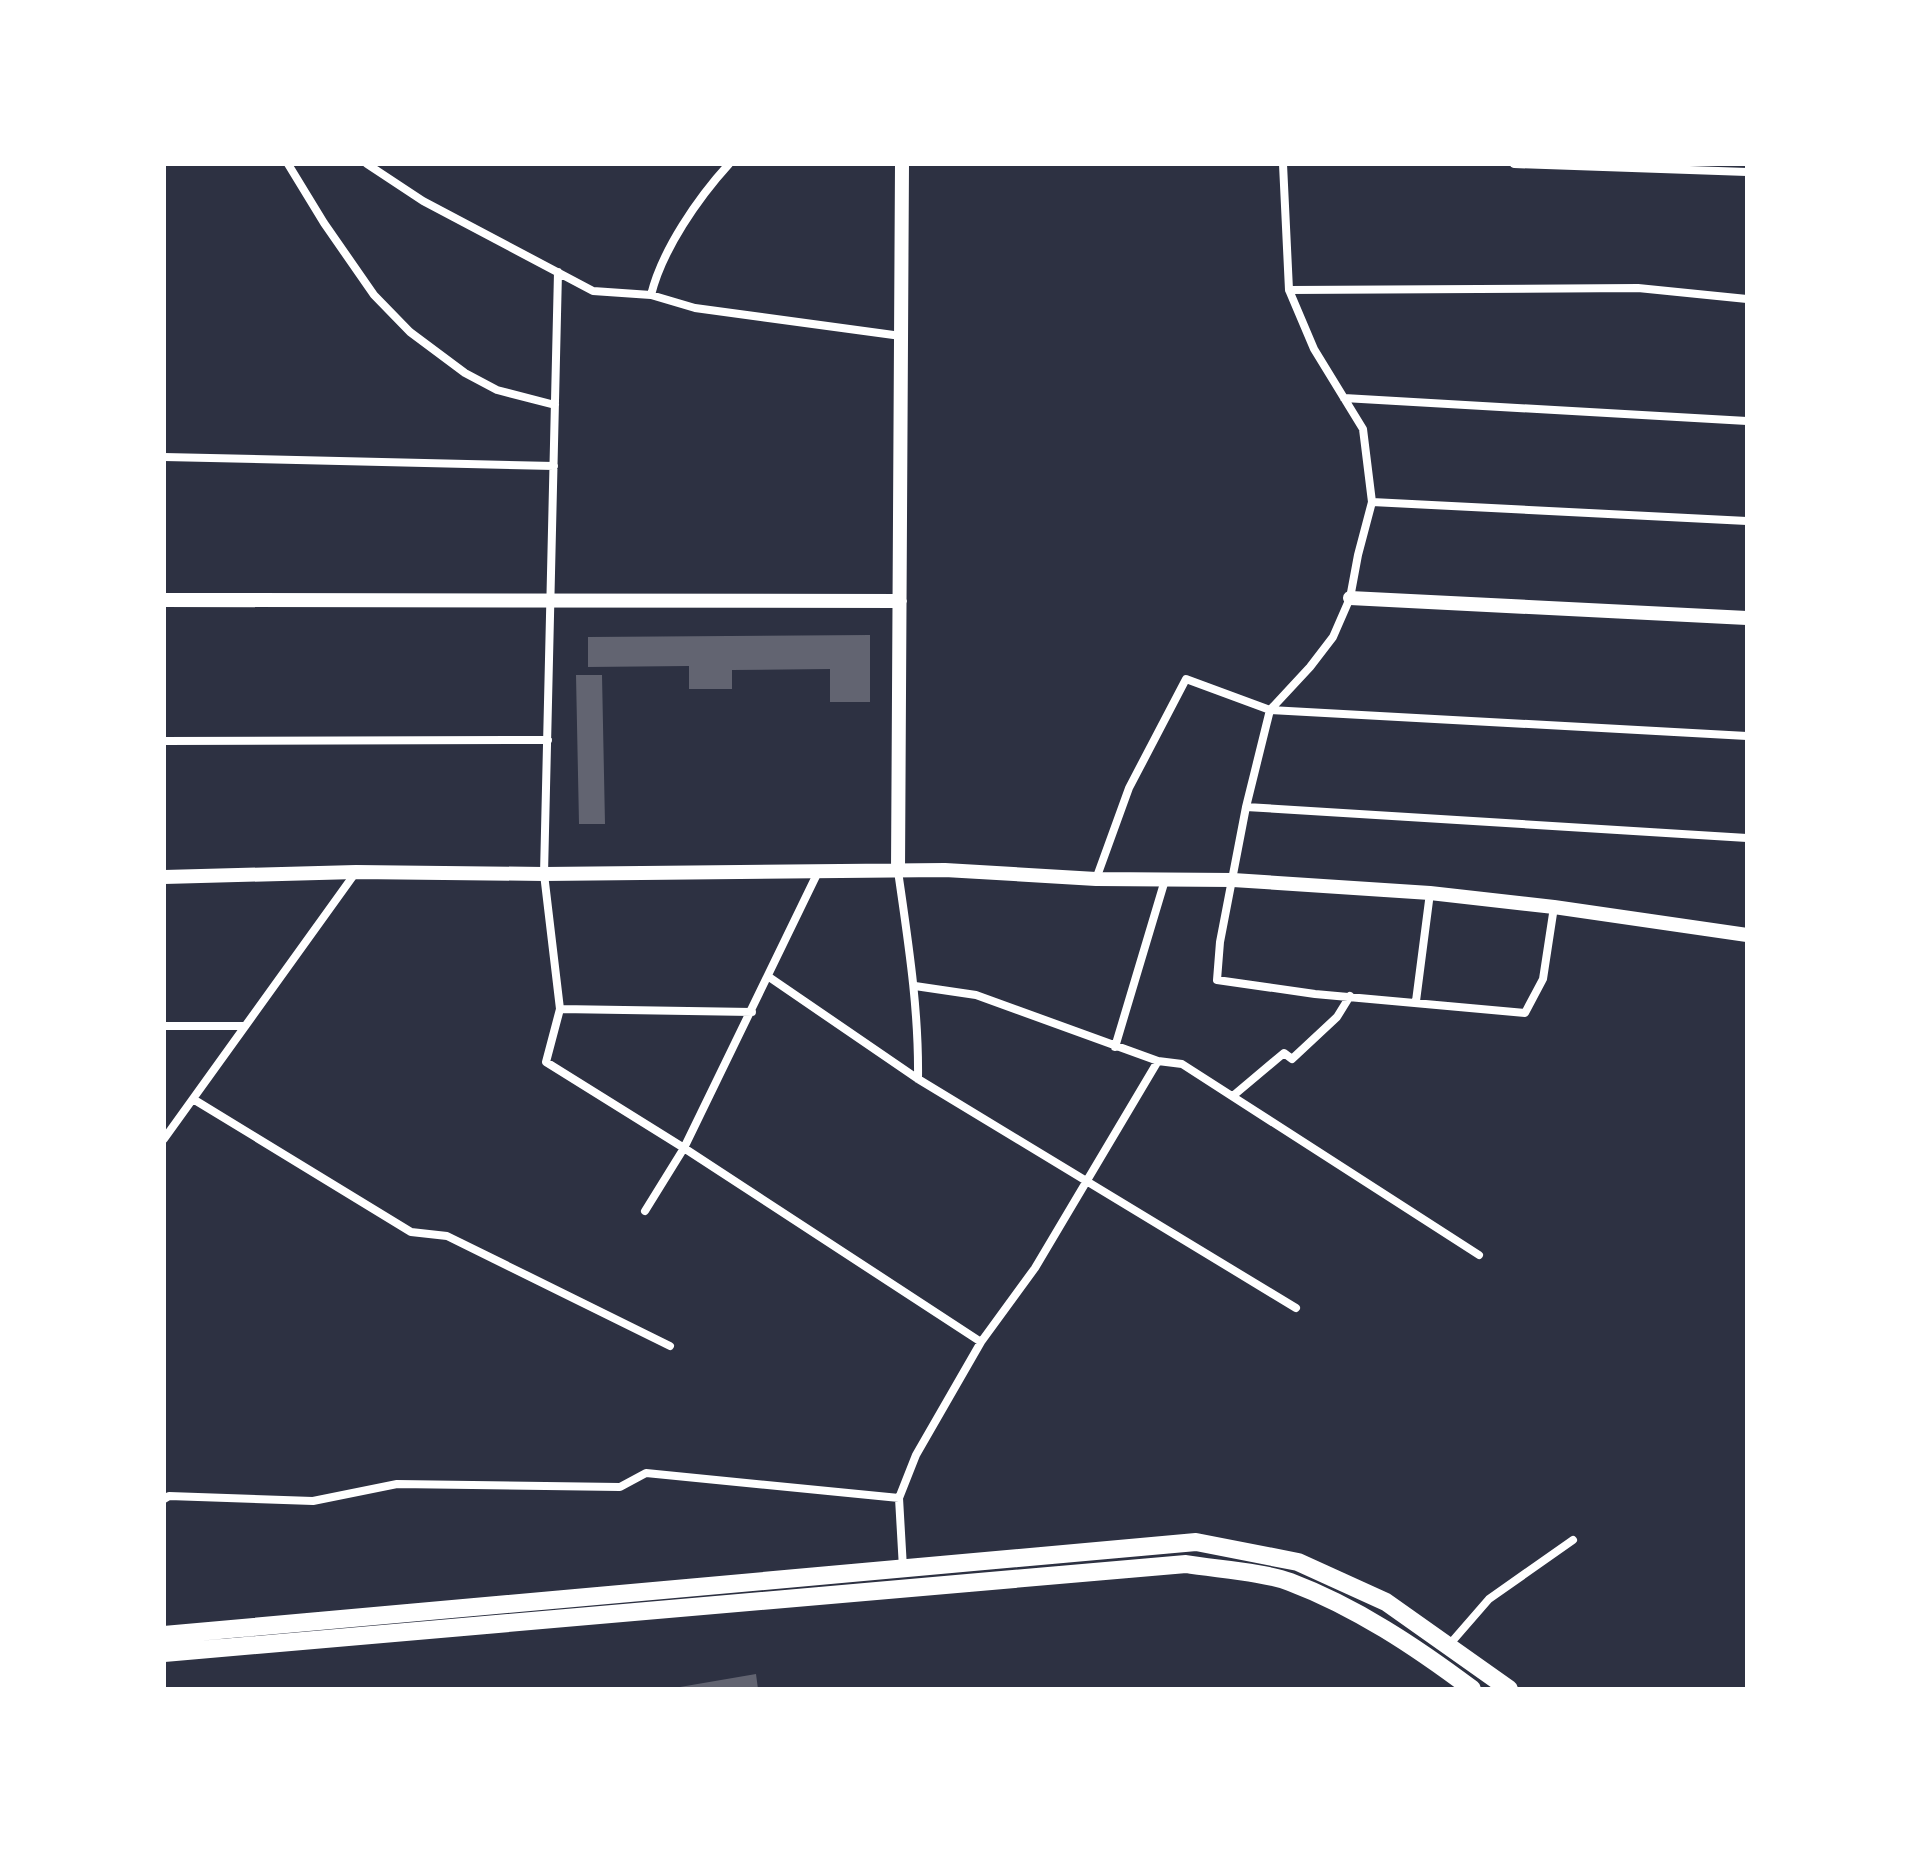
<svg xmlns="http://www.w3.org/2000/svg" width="1911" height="1853" font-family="'Nunito Sans',sans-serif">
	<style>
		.building { fill: #626471 }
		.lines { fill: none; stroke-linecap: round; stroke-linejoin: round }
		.minor { stroke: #fff; stroke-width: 8 }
		.tertiary { stroke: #fff; stroke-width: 14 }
		.primary { stroke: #fff; stroke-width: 18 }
	</style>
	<rect width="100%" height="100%" fill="#2d3142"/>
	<!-- building -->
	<path class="building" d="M870 635V702H830V669L732 670V689H689V666L588 667V637Z
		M576 675H602L605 824H579Z
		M756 1674 758 1689H681L680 1687Z"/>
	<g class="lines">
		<!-- minor -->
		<path class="minor" d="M288 164 324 223 374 295 410 332 465 373 497 390 555 405
			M367 164 423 201 593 291 651 295 695 308 901 336
			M1283 164 1289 290 1314 349 1363 429 1372 502 1358 555 1350 598 1333 637 1310 667 1270 710 1246 807 1220 942 1217 980 1315 994 1525 1013 1543 979 1554 907
			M1514 164 1747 172
			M558 272 544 874 560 1009 752 1012
			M1289 290 1638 288 1747 299
			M651 295C662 250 698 198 729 164
			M1344 398 1747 421
			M164 457 554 466
			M1372 502 1747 521
			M164 741 548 740
			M1246 807 1747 838
			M898 871C908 941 919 1009 918 1079
			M1096 879 1129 788 1186 679 1270 710 1747 736
			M769 977 918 1079 1296 1308
			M915 986 976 995 1158 1061 1182 1064 1479 1255
			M1416 1001 1430 893
			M560 1009 546 1062 684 1148 981 1342
			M164 1026H245
			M1115 1047 1165 880
			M1234 1095 1284 1053 1292 1059 1337 1017 1350 996
			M193 1099 411 1232 447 1236 670 1346
			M164 1139 356 872
			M645 1211 684 1148 818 872
			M164 1499 169 1496 313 1501 397 1484 620 1487 646 1473 899 1498
			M903 1568 899 1498 916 1455 981 1342 1035 1268 1158 1061
			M1449 1645 1489 1599 1573 1540"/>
		<!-- tertiary -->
		<path class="tertiary" d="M1350 598 1747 618
			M164 600 900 601
			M898 871 902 164
			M164 877 356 872 544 874 945 870 1096 879 1233 880 1430 893 1554 907 1747 935"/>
		<!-- primary -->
		<path class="primary" d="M164 1635 1196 1542 1298 1562 1386 1602 1509 1689
			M164 1653 1186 1564C1215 1569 1264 1572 1290 1582 1356 1607 1416 1647 1472 1689"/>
	</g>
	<!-- border -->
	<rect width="1911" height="1853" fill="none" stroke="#ffffff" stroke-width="332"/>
</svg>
